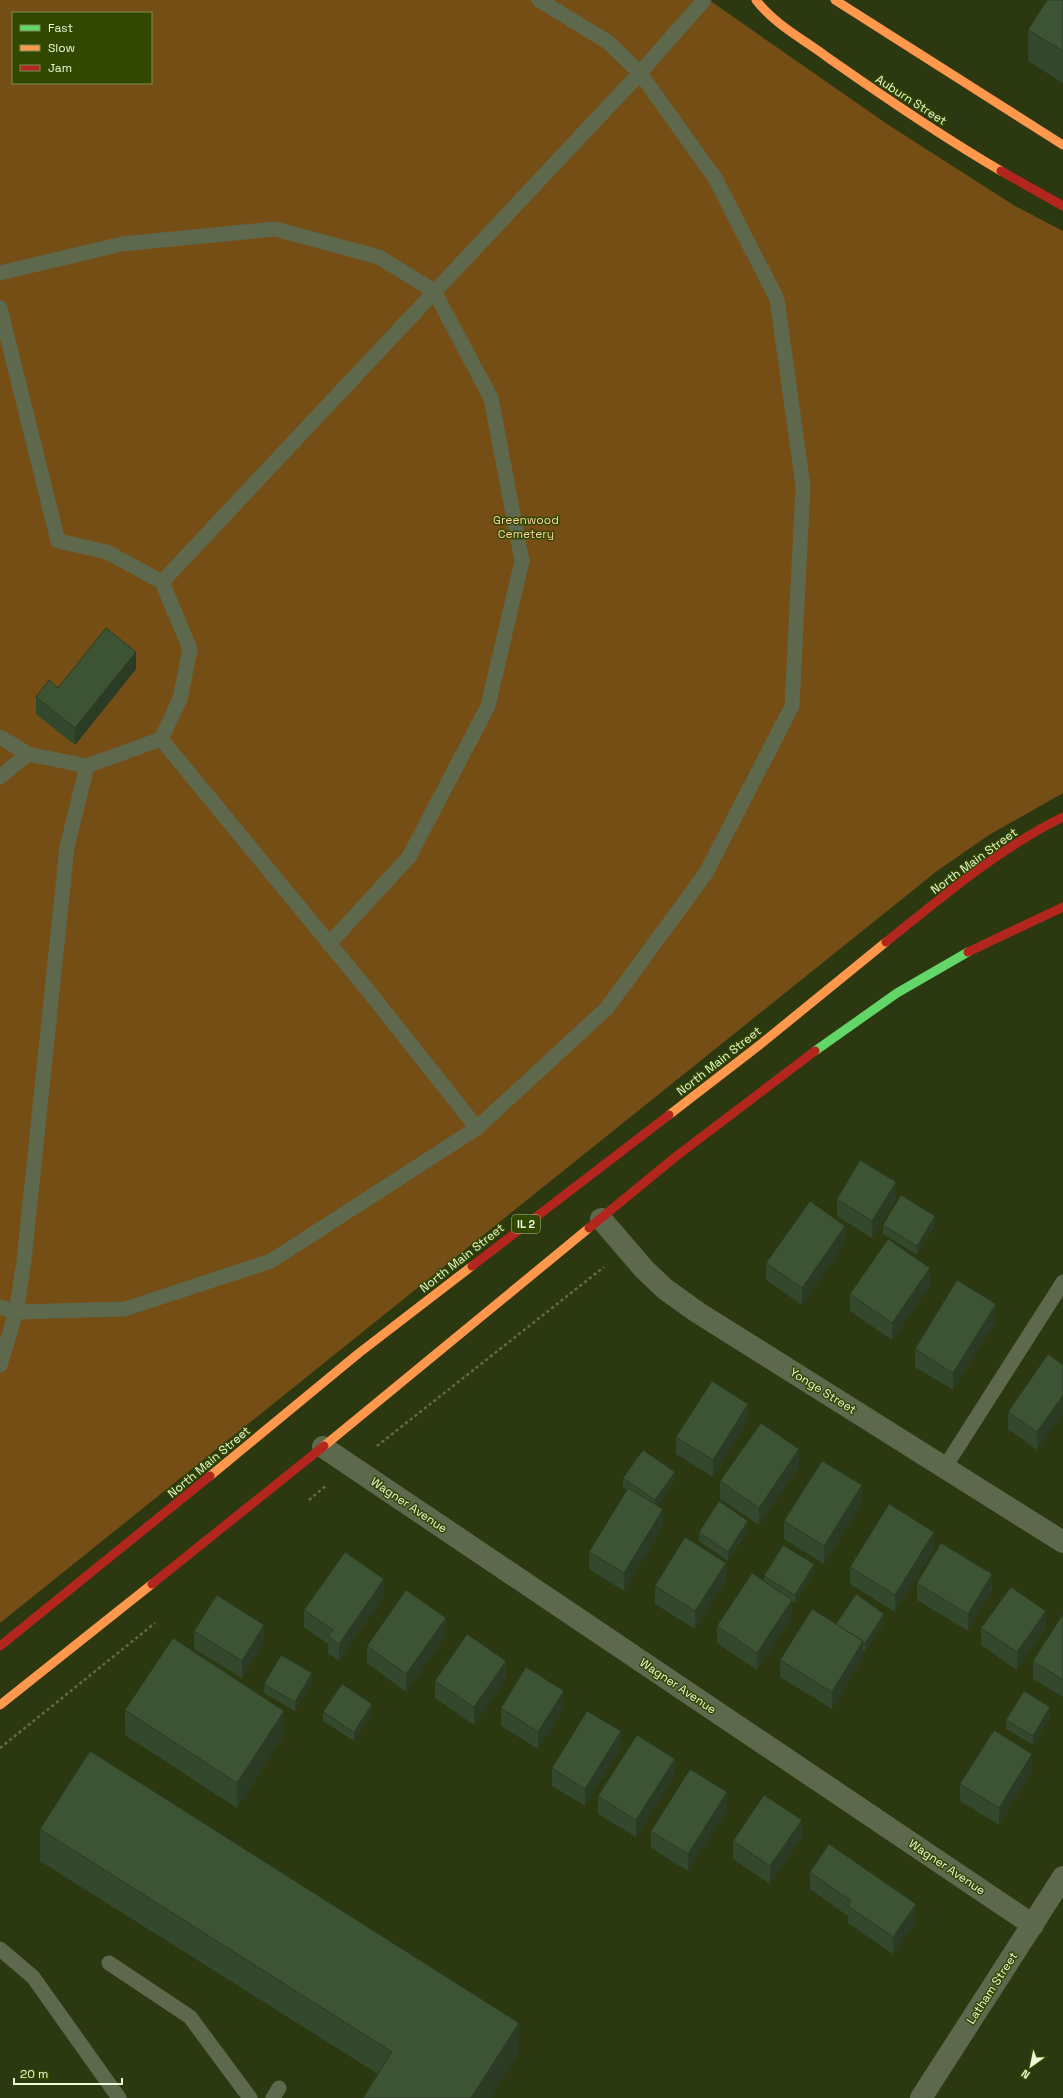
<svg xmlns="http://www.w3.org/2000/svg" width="1063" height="2098" font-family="'Space Grotesk',sans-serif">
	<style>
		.green { fill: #754e15; fill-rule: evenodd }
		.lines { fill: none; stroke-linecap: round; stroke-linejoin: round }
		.path { stroke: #626b52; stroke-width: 2.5; stroke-dasharray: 3 3; stroke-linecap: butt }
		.lane { stroke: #5d684c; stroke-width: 15 }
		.street { stroke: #5d684c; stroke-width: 22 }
		.fast { stroke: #63d668; stroke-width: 9 }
		.slow { stroke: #ff974d; stroke-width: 9 }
		.jam { stroke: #b3261e; stroke-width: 9 }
		.wall { fill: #34482d }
		.shaded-wall { fill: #2b3b24 }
		.building { fill: #3d5434; stroke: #2b3b24 }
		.labels { text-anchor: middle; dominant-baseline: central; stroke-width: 3; stroke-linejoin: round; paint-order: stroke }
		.shield { fill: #324800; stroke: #b3c496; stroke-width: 1 }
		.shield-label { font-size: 11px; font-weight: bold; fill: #eaf9d7 }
		.street-label { font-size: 12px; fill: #eaf9d7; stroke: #324800 }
		.park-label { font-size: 12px; fill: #fed0a2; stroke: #324800 }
	</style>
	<rect width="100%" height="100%" fill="#2c3810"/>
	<!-- green -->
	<path class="green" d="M0 0H709L887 124 1015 206 1063 231V793L989 835 937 871 0 1623ZM13 13H151V83H13Z"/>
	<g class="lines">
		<!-- path -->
		<path class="path" d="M377 1446 604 1267
			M309 1500 327 1485
			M0 1748 155 1623"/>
		<!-- lane -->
		<path class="lane" d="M0 273 122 244 275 229 379 257 434 291 491 398 522 561 488 706 409 857 329 944
			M0 308 58 541 107 552 162 582 190 649 180 699 161 739 87 766 28 754 0 737
			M162 582 640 73 608 42 539 0
			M161 739 366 988 477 1128
			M0 777 28 754
			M0 1307 16 1312 24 1261 67 847 87 766
			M0 1365 16 1312 125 1309 271 1261 477 1128 607 1008 706 873 792 706 803 486 777 299 715 178 640 73 704 0
			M945 1467 1063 1282
			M0 1949 33 1977 119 2098
			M109 1963 190 2017 250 2098
			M273 2098 279 2088"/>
		<!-- street -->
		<path class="street" d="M601 1219 644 1269 665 1289 697 1312 1063 1542
			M323 1447 1033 1925
			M921 2098 1063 1877"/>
		<!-- fast -->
		<path class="fast" d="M815 1051 897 993 968 952"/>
		<!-- slow -->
		<path class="slow" d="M756 0C774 24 803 39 827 57 884 97 941 136 1001 171
			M835 0 1063 145
			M669 1115 762 1043 886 942
			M324 1446 589 1228
			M210 1476 359 1353 472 1266
			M0 1705 152 1584"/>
		<!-- jam -->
		<path class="jam" d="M1001 171 1063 206
			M886 942C942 897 998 849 1063 817
			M968 952 1063 907
			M589 1228 674 1158 815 1051
			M472 1266 669 1115
			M152 1584 324 1446
			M0 1646 210 1476"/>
	</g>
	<!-- wall -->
	<path class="wall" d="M1063 0V83L1028 61V30Z
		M136 669 75 745 36 714V697L58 688Z
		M837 1199H896L872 1238 837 1216Z
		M883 1225H935L917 1255 883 1234Z
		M845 1243 802 1305 766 1280V1263Z
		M930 1286 892 1340 850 1311V1294Z
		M996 1321 953 1390 915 1367V1349Z
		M1063 1365V1412L1037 1450 1008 1429V1412Z
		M748 1421 713 1477 676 1454V1437Z
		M799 1467 759 1525 720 1499V1481Z
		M623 1478 675 1480 657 1506 663 1527 624 1591 589 1569V1552L627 1490 623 1487Z
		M862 1503 824 1564 784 1539V1521Z
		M748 1530 728 1561 699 1541V1532Z
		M934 1550 895 1612 850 1584V1567Z
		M814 1573 795 1603 792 1602V1617L757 1670 717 1643V1626L764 1581V1576Z
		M726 1580 695 1629 655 1604V1586Z
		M917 1583 992 1591 968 1631 917 1600Z
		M384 1596 339 1661 328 1653V1644L304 1627V1610Z
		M1063 1614V1697L1033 1679V1661Z
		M884 1623 865 1652 863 1651V1658L832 1709 780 1677V1660L836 1624Z
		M981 1628H1046L1017 1670 981 1645Z
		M194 1631 264 1642 242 1678 194 1649Z
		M446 1635 406 1692 367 1663V1646Z
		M506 1679 474 1725 435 1698V1681Z
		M312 1682 295 1711 264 1693V1684Z
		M501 1708H564L538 1749 501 1726Z
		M125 1710 284 1736 237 1808 125 1735Z
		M323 1712 372 1713 354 1741 323 1721Z
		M1050 1716 1033 1745 1006 1729V1720Z
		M621 1748 585 1806 552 1786V1768Z
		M1032 1771 999 1825 960 1801V1784Z
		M675 1776 636 1837 598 1814V1796Z
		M727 1810 688 1871 651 1848V1831Z
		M40 1829 519 2054 378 2074 40 1861Z
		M802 1837 770 1884 733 1859V1841Z
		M810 1872 916 1921 893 1954 848 1923V1916L810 1889Z"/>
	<!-- shaded-wall -->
	<path class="shaded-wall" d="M136 652V669L75 745V728Z
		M896 1182V1199L872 1238V1221Z
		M935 1216V1225L917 1255V1246Z
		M845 1226V1243L802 1305V1288Z
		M930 1268V1286L892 1340V1323Z
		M996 1304V1321L953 1390V1373Z
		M1063 1395V1412L1037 1450V1432Z
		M748 1404V1421L713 1477V1460Z
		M799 1449V1467L759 1525V1508Z
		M675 1472V1480L655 1509V1500Z
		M862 1485V1503L824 1564V1546Z
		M663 1509V1527L624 1591V1573Z
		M748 1521V1530L728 1561V1552Z
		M934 1532V1550L895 1612V1595Z
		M726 1563V1580L695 1629V1611Z
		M814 1564V1573L795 1603V1595Z
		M992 1574V1591L968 1631V1614Z
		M384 1579V1596L339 1661V1644Z
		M792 1600V1617L757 1670V1653Z
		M1046 1611V1628L1017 1670V1652Z
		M884 1614V1623L865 1652V1643Z
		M446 1618V1635L406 1692V1674Z
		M264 1625V1642L242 1678V1661Z
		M863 1641V1658L832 1709V1692Z
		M506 1661V1679L474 1725V1707Z
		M312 1673V1682L295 1711V1702Z
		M564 1691V1708L538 1749V1732Z
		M372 1704V1713L354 1741V1732Z
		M1050 1707V1716L1033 1745V1736Z
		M284 1711V1736L237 1808V1783Z
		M621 1731V1748L585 1806V1789Z
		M1032 1754V1771L999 1825V1808Z
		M675 1759V1776L636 1837V1820Z
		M727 1792V1810L688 1871V1854Z
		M802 1820V1837L770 1884V1866Z
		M916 1904V1921L893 1954V1937Z
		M519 2023V2054L491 2098H471Z"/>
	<!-- building -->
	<path class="building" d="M1047 0H1063V51L1028 30Z
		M106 628 136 652 75 728 36 697 49 680 58 688Z
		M860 1160 896 1182 872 1221 837 1199Z
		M901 1195 935 1216 917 1246 883 1225Z
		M810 1201 845 1226 802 1288 766 1263Z
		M888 1239 930 1268 892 1323 850 1294Z
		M957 1280 996 1304 953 1373 915 1349Z
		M1048 1354 1063 1365V1395L1037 1432 1008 1412Z
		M712 1381 748 1404 713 1460 676 1437Z
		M761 1423 799 1449 759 1508 720 1481Z
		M643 1450 675 1472 655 1500 623 1478Z
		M822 1461 862 1485 824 1546 784 1521Z
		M628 1488 663 1509 624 1573 589 1552Z
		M719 1501 748 1521 728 1552 699 1532Z
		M889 1504 934 1532 895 1595 850 1567Z
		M685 1537 726 1563 695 1611 655 1586Z
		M941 1543 992 1574 968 1614 917 1583Z
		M783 1545 814 1564 795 1595 764 1576Z
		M345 1552 384 1579 339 1644 328 1636 333 1630 304 1610Z
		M752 1573 792 1600 757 1653 717 1626Z
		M1011 1587 1046 1611 1017 1652 981 1628Z
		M406 1590 446 1618 406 1674 367 1646Z
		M856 1594 884 1614 865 1643 863 1642V1641L836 1624Z
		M217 1595 264 1625 242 1661 194 1631Z
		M812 1609 863 1641 832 1692 780 1660Z
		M1063 1614V1680L1033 1661Z
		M467 1634 506 1661 474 1707 435 1681Z
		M173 1638 284 1711 237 1783 125 1710Z
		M281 1655 312 1673 295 1702 264 1684Z
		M526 1667 564 1691 538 1732 501 1708Z
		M342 1684 372 1704 354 1732 323 1712Z
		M1024 1691 1050 1707 1033 1736 1006 1720Z
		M587 1711 621 1731 585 1789 552 1768Z
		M994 1730 1032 1754 999 1808 960 1784Z
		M637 1735 675 1759 636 1820 598 1796Z
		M90 1751 519 2023 471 2098H363L392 2052 40 1829Z
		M690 1769 727 1792 688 1854 651 1831Z
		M764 1795 802 1820 770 1866 733 1841Z
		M829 1844 916 1904 893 1937 848 1906 851 1901 810 1872Z"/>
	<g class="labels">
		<!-- shield labels -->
		<rect class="shield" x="512" y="1215" width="28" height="18" rx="3"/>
		<g class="shield-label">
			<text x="526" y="1224">IL 2</text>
		</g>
		<!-- street labels -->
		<g class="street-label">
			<text transform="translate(911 100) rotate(33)">Auburn Street</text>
			<text transform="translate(974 861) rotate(-36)">North Main Street</text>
			<text transform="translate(719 1061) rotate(-38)">North Main Street</text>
			<text transform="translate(462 1258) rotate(-38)">North Main Street</text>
			<text transform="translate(823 1391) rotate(32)">Yonge Street</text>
			<text transform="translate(209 1462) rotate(-40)">North Main Street</text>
			<text transform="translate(409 1505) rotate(34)">Wagner Avenue</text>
			<text transform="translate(678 1686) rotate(34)">Wagner Avenue</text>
			<text transform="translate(947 1867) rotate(34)">Wagner Avenue</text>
			<text transform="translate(992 1988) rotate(-57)">Latham Street</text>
		</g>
		<!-- park labels -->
		<g class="park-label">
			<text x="526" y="520">Greenwood<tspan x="526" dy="14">Cemetery</tspan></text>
		</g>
	</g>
	<!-- legend -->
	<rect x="12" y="12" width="140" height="72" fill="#324800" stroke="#7c8f56"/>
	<rect x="20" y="25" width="20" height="6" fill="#63d668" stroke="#7c8f56"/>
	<text x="48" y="32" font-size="12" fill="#eaf9d7">Fast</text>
	<rect x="20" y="45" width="20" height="6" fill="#ff974d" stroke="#7c8f56"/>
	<text x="48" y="52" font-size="12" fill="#eaf9d7">Slow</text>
	<rect x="20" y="65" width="20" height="6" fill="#b3261e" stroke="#7c8f56"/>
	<text x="48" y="72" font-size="12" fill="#eaf9d7">Jam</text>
	<!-- north arrow -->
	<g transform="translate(1031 2066) rotate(213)" stroke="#324800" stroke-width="3" paint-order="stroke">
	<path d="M0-3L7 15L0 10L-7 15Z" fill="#eaf9d7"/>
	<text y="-6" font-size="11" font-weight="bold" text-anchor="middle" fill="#eaf9d7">N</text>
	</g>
	<!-- scale -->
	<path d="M14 2078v6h108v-6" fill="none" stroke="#eaf9d7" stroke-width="2"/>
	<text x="20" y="2078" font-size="12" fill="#eaf9d7" stroke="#324800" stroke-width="3" paint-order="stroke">20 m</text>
</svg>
